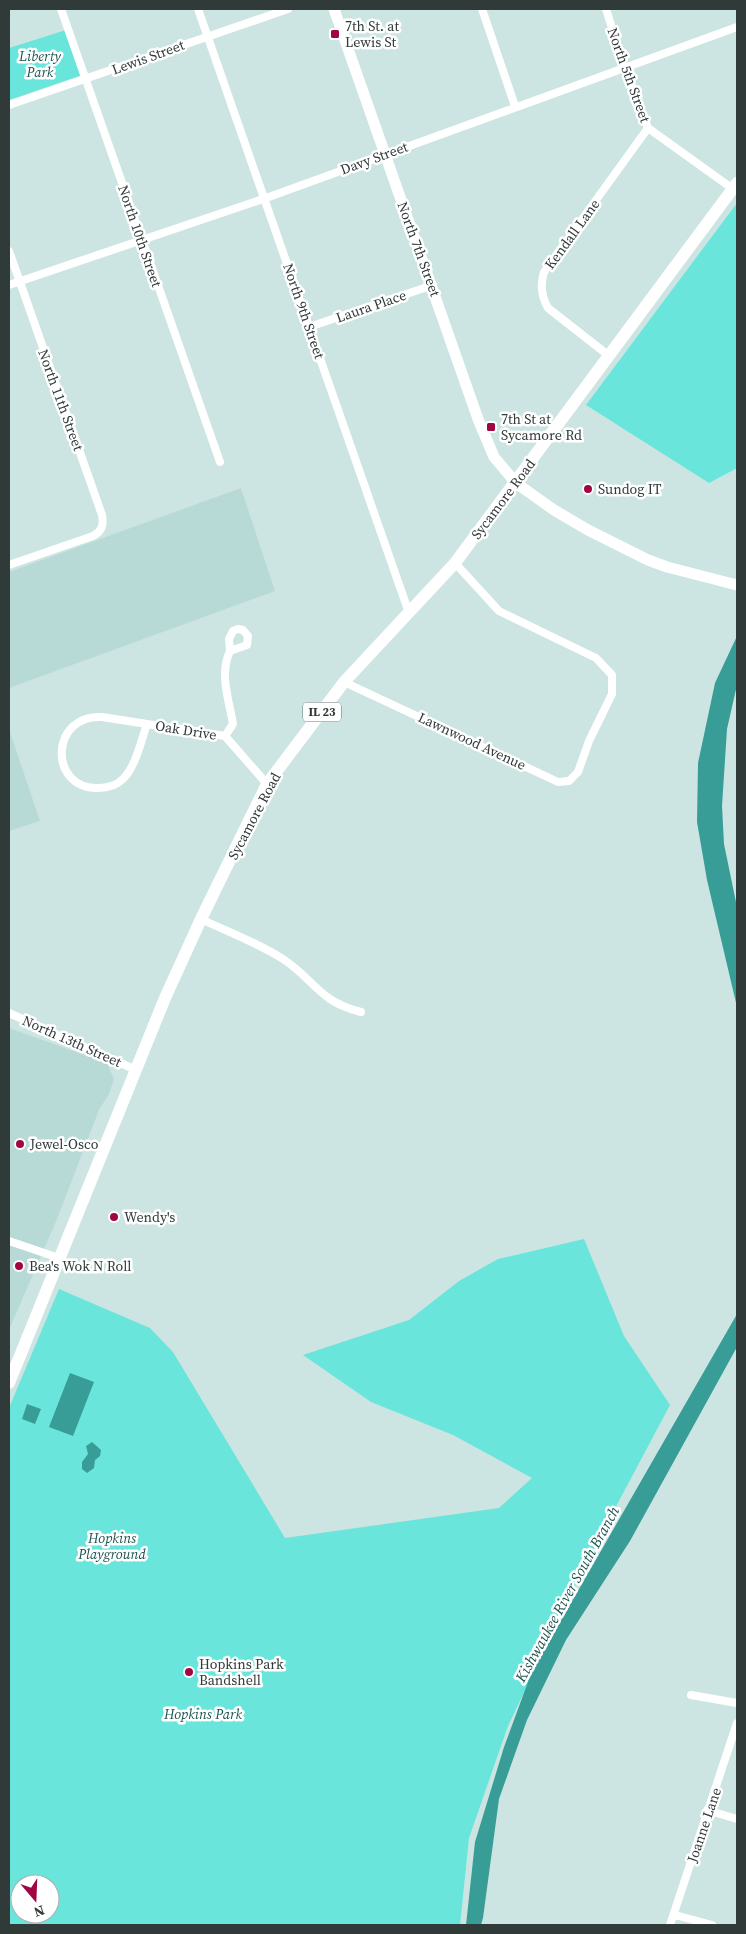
<svg xmlns="http://www.w3.org/2000/svg" width="746" height="1934" font-family="'Source Serif 4',serif">
	<style>
		.built { fill: #b8dad7 }
		.green { fill: #69e5dc; fill-rule: evenodd }
		.water { fill: #399d97 }
		.lines { fill: none; stroke-linecap: round; stroke-linejoin: round }
		.street { stroke: #fff; stroke-width: 8 }
		.secondary { stroke: #fff; stroke-width: 11 }
		.primary { stroke: #fff; stroke-width: 12 }
		.poi-dot { fill: #a20642; stroke: #fff; stroke-width: 2 }
		.labels { text-anchor: middle; dominant-baseline: central; stroke-width: 5; stroke-linejoin: round; paint-order: stroke }
		.shield { fill: #fff; stroke: #6e7574; stroke-width: 1 }
		.shield-label { font-size: 12px; font-weight: bold; fill: #303a39 }
		.poi-label { font-size: 14px; fill: #303a39; stroke: #fff; text-anchor: start }
		.park-label { font-size: 14px; font-style: italic; fill: #1b5350; stroke: #fff }
		.street-label { font-size: 14px; fill: #303a39; stroke: #fff }
		.water-label { font-size: 15px; font-style: italic; fill: #1d5551; stroke: #fff }
	</style>
	<rect width="100%" height="100%" fill="#cce5e2"/>
	<!-- built -->
	<path class="built" d="M241 488 275 591 9 688V572Z
		M9 729 40 821 9 831Z
		M9 1028 107 1063 114 1079 109 1094 99 1110 57 1219 9 1330Z"/>
	<!-- green -->
	<path class="green" d="M66 30 82 75 9 100V48Z
		M737 203V468L709 483 586 405Z
		M584 1239 624 1336 670 1405 587 1561 508 1726 469 1838 460 1925H9V1408L59 1289 150 1328 173 1352 285 1538 499 1508 532 1478 453 1435 371 1402 303 1355 409 1320 459 1281 498 1259ZM20 1884H50V1914H20Z"/>
	<!-- water -->
	<path class="water" d="M737 636V685L727 729 722 806 724 844 737 907V1007L707 880 697 822 698 763 715 683Z
		M737 1314V1347L630 1541 566 1640 527 1720 499 1799 483 1918 481 1925H466L475 1842 504 1747 532 1671Z
		M70 1373 94 1382 73 1436 49 1427Z
		M27 1404 41 1409 35 1424 22 1419Z
		M92 1442 101 1450 100 1456 95 1460 94 1468 87 1473 82 1469V1462L88 1454 86 1446Z"/>
	<g class="lines">
		<!-- street -->
		<path class="street" d="M61 9 220 462
			M198 9 409 613
			M482 9 515 106
			M606 9 624 66 648 128 733 189
			M9 105 288 9
			M9 251 102 515C104 525 102 531 93 536L9 565
			M9 285 266 198 737 27
			M309 327 433 285
			M608 355 548 308C541 296 540 285 544 272L648 128
			M238 629 243 630 248 636 247 645 230 651 229 639 233 631Z
			M344 682 558 782 569 781 578 772 589 741 612 694V675L596 658 499 611 455 563
			M102 717 147 724C141 741 136 766 123 779 116 786 107 788 98 788 48 789 50 714 102 717Z
			M147 724 225 736
			M225 736 233 724C229 700 219 674 230 651
			M225 736 267 784
			M201 919C228 932 258 943 283 959 316 981 318 1001 361 1012
			M9 1013 136 1070
			M9 1241 59 1258
			M691 1695 737 1703
			M707 1810 737 1819
			M675 1915 712 1925
			M670 1925 737 1723"/>
		<!-- secondary -->
		<path class="secondary" d="M334 9 478 419 494 457 516 483 554 510 588 530 648 560 667 567 737 585"/>
		<!-- primary -->
		<path class="primary" d="M9 1383 165 998 201 919 267 784 344 682 455 563 737 183"/>
	</g>
	<!-- markers -->
	<g class="poi-dot">
		<rect x="330" y="29" width="10" height="10" rx="2.5"/>
		<rect x="486" y="422" width="10" height="10" rx="2.5"/>
		<circle cx="588" cy="489" r="5"/>
		<circle cx="20" cy="1144" r="5"/>
		<circle cx="114" cy="1217" r="5"/>
		<circle cx="19" cy="1266" r="5"/>
		<circle cx="189" cy="1672" r="5"/>
	</g>
	<g class="labels">
		<!-- shield labels -->
		<rect class="shield" x="303" y="702.5" width="38" height="19" rx="4"/>
		<g class="shield-label">
			<text x="322" y="712">IL 23</text>
		</g>
		<!-- poi labels -->
		<g class="poi-label">
			<text x="345" y="26">7th St. at<tspan x="345" dy="16">Lewis St</tspan></text>
			<text x="501" y="419">7th St at<tspan x="501" dy="16">Sycamore Rd</tspan></text>
			<text x="598" y="489">Sundog IT</text>
			<text x="30" y="1144">Jewel-Osco</text>
			<text x="124" y="1217">Wendy's</text>
			<text x="29" y="1266">Bea's Wok N Roll</text>
			<text x="199" y="1664">Hopkins Park<tspan x="199" dy="16">Bandshell</tspan></text>
		</g>
		<!-- park labels -->
		<g class="park-label">
			<text x="40" y="56">Liberty<tspan x="40" dy="16">Park</tspan></text>
			<text x="112" y="1538">Hopkins<tspan x="112" dy="16">Playground</tspan></text>
			<text x="203" y="1714">Hopkins Park</text>
		</g>
		<!-- street labels -->
		<g class="street-label">
			<text transform="translate(148 57) rotate(-20)">Lewis Street</text>
			<text transform="translate(629 75) rotate(70)">North 5th Street</text>
			<text transform="translate(374 158) rotate(-20)">Davy Street</text>
			<text transform="translate(572 234) rotate(-54)">Kendall Lane</text>
			<text transform="translate(140 236) rotate(71)">North 10th Street</text>
			<text transform="translate(419 249) rotate(70)">North 7th Street</text>
			<text transform="translate(371 306) rotate(-19)">Laura Place</text>
			<text transform="translate(304 311) rotate(71)">North 9th Street</text>
			<text transform="translate(61 400) rotate(70)">North 11th Street</text>
			<text transform="translate(503 499) rotate(-53)">Sycamore Road</text>
			<text transform="translate(186 730) rotate(9)">Oak Drive</text>
			<text transform="translate(472 741) rotate(25)">Lawnwood Avenue</text>
			<text transform="translate(254 816) rotate(-62)">Sycamore Road</text>
			<text transform="translate(72 1041) rotate(24)">North 13th Street</text>
			<text transform="translate(704 1825) rotate(-71)">Joanne Lane</text>
		</g>
		<!-- water labels -->
		<g class="water-label">
			<text transform="translate(567 1594) rotate(-61)">Kishwaukee River South Branch</text>
		</g>
	</g>
	<!-- border -->
	<rect width="746" height="1934" fill="none" stroke="#303a39" stroke-width="20"/>
	<!-- north arrow -->
	<g transform="translate(35 1899) rotate(161)"><circle r="24" fill="#ffffff" stroke="#acb0b0"/>
	<path d="M0-4L9 19L0 12L-9 19Z" fill="#a20642"/>
	<text y="-8" font-size="14" font-weight="bold" text-anchor="middle" fill="#303a39">N</text>
	</g>
</svg>
